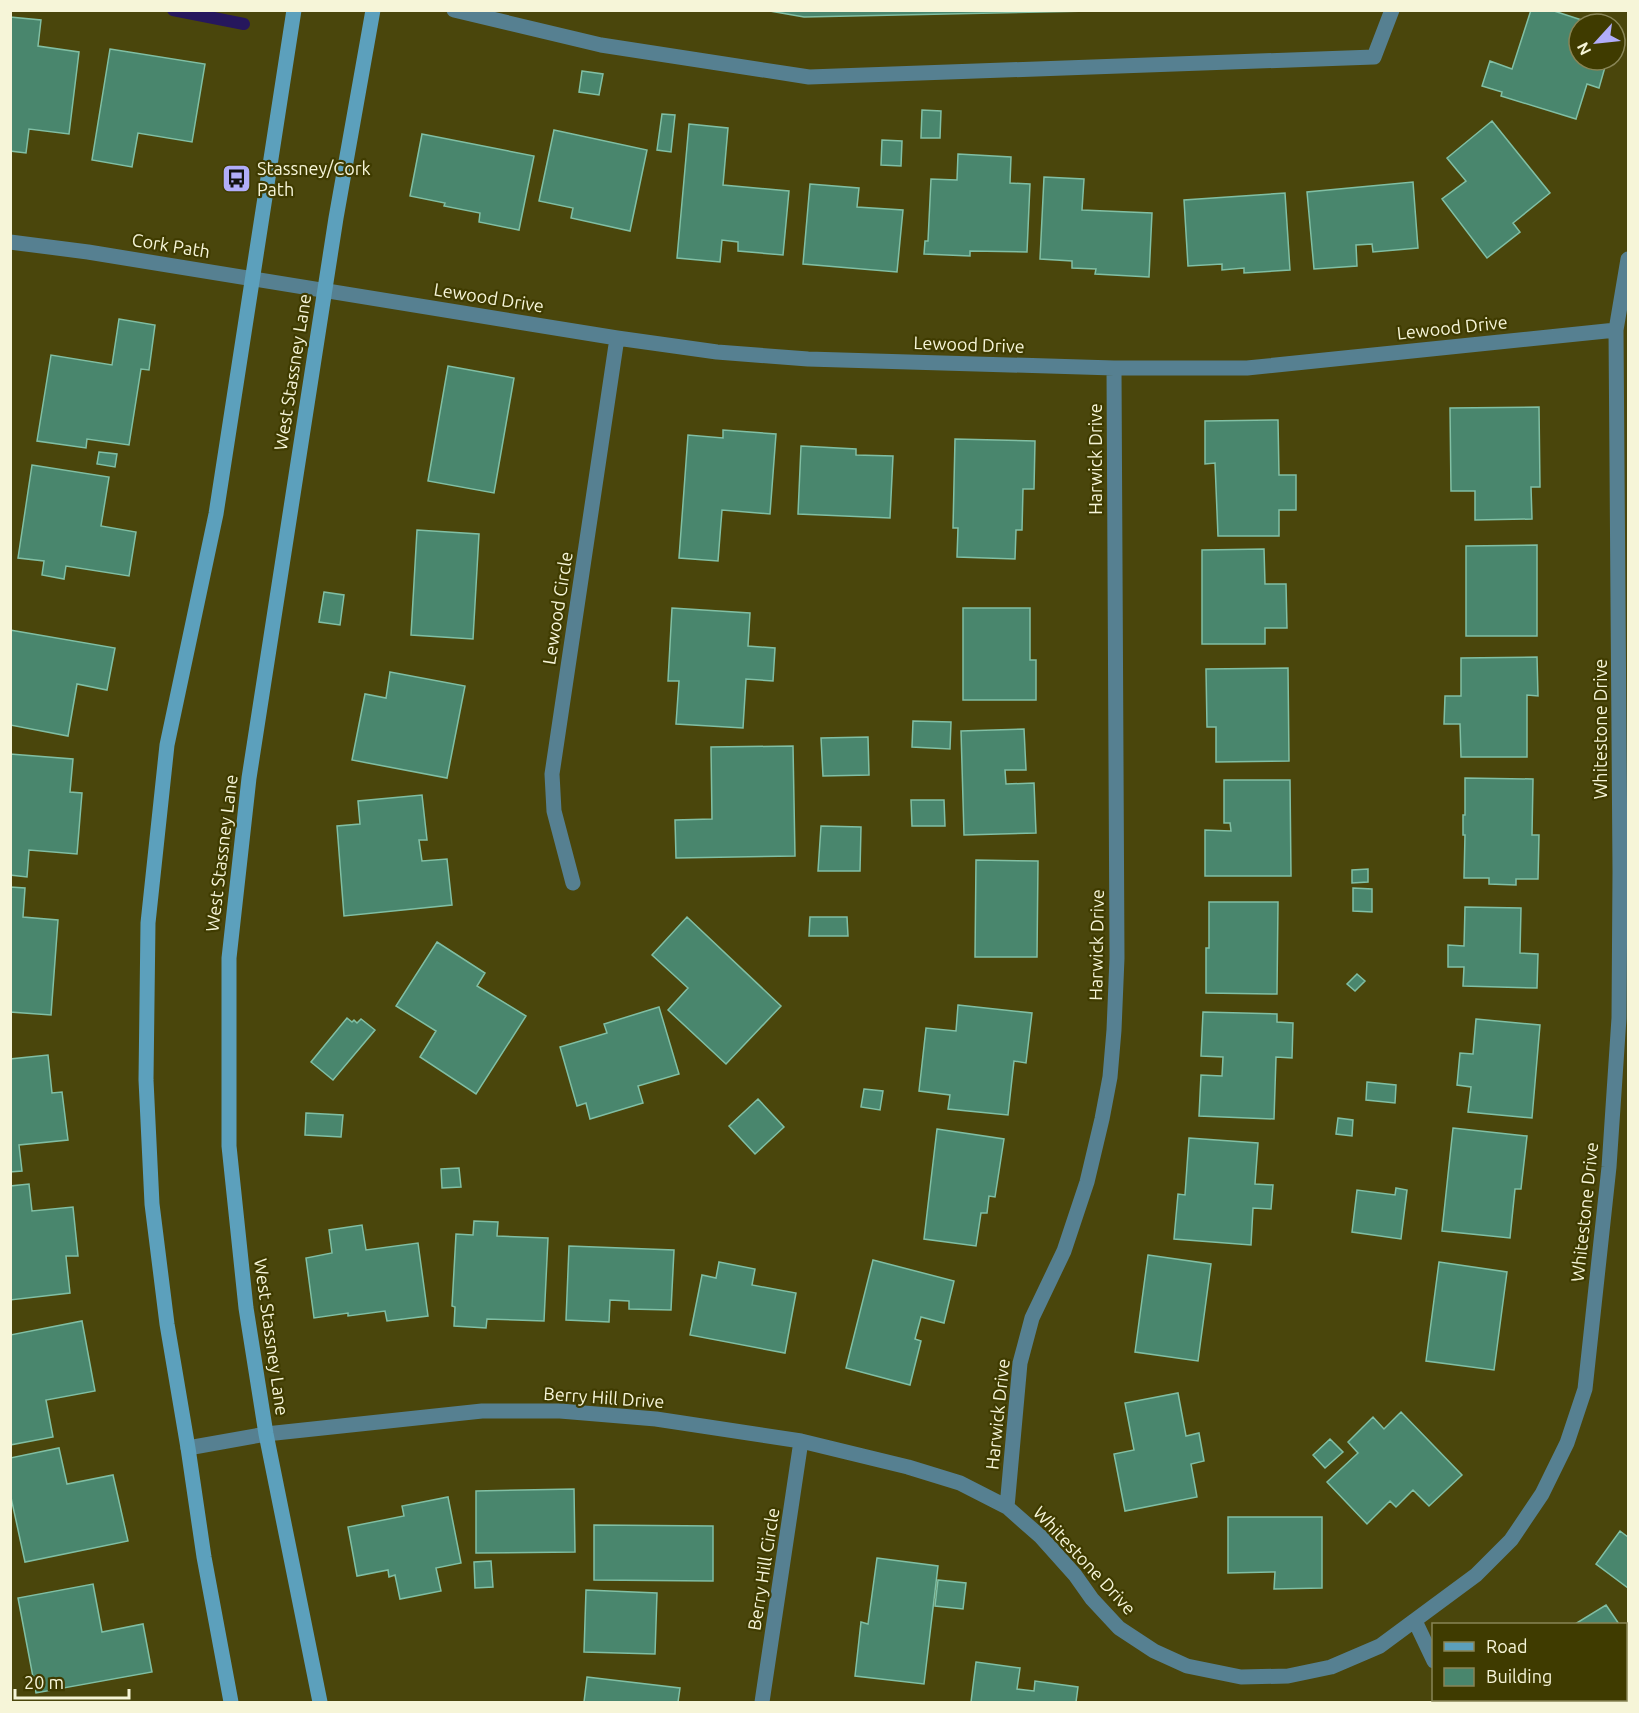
<svg xmlns="http://www.w3.org/2000/svg" width="1639" height="1713" font-family="Ubuntu,sans-serif">
	<style>
		.lines { fill: none; stroke-linecap: round; stroke-linejoin: round }
		.stream { stroke: #26175d; stroke-width: 12 }
		.building { fill: #49866d; stroke: #80bfa4; stroke-width: 1.5 }
		.lane { stroke: #568091; stroke-width: 15 }
		.street { stroke: #568091; stroke-width: 15 }
		.secondary { stroke: #5ca0bc; stroke-width: 15 }
		.labels { text-anchor: middle; dominant-baseline: central; stroke-width: 4.5; stroke-linejoin: round; paint-order: stroke }
		.poi-label { font-size: 18px; fill: #f6f5d8; stroke: #3f3b00; text-anchor: start }
		.street-label { font-size: 18px; fill: #f6f5d8; stroke: #3f3b00 }
	</style>
	<rect width="100%" height="100%" fill="#4a460c"/>
	<g class="lines">
		<!-- stream -->
		<path class="stream" d="M173 10 244 24"/>
	</g>
	<!-- building -->
	<path class="building" d="M764 10H1142L804 17Z
		M1531 10H1551L1594 24H1579V60H1607L1599 88 1587 84 1576 119 1501 96 1502 92 1482 86 1490 61 1512 69Z
		M10 17 41 20 38 46 79 52 69 134 29 129 26 153 10 151Z
		M110 49 205 64 192 142 138 133 132 167 92 160Z
		M582 71 603 74 599 95 579 92Z
		M922 110 941 111 940 138H921Z
		M662 114 675 115 671 152 657 150Z
		M1492 121 1550 193 1513 223 1520 232 1487 258 1442 199 1466 181 1447 158Z
		M689 124 728 128 723 185 789 191 783 255 738 251V242L722 240 720 262 677 258Z
		M554 130 647 150 630 231 571 218 573 208 539 201Z
		M422 134 534 156 519 230 479 222 480 213 444 206 445 203 410 196Z
		M882 140 902 141 901 166 881 165Z
		M958 154 1011 157 1010 183 1030 184 1027 252 970 251V256L924 254 925 241H928L931 179 957 180Z
		M1044 177 1084 179 1082 210 1152 213 1149 277 1095 274 1096 269 1072 268V261L1040 259Z
		M1413 182 1418 248 1373 252 1372 244 1356 245 1357 266 1314 269 1307 192Z
		M810 184 859 188 857 207 903 210 897 272 803 264Z
		M1285 193 1290 270 1244 273V268L1222 270V264L1188 266 1184 200Z
		M119 319 155 325 149 370 141 369 129 445 87 439 86 448 37 441 51 355 112 365Z
		M448 366 514 378 494 493 428 481Z
		M1539 407 1540 487H1531L1532 519 1475 520V491H1451L1450 408Z
		M1278 420 1279 475H1296V510H1279V536H1218L1215 463 1205 464V421Z
		M723 430 776 434 770 514 722 510 718 561 679 558 688 435 723 438Z
		M955 439 1035 441 1034 489H1023L1022 530H1016L1015 559 957 557 958 528H953Z
		M801 446 856 449V455L893 456 890 518 798 514Z
		M99 452 117 454 115 467 97 464Z
		M32 465 109 477 101 526 136 532 129 576 66 566 64 579 42 575 44 561 18 558Z
		M417 530 479 534 473 639 411 635Z
		M1537 545V636H1466V546Z
		M1264 549 1265 584H1286L1287 628H1265V644H1202V550Z
		M324 592 344 595 340 625 319 622Z
		M672 608 750 613 748 646 775 648 773 681 746 679 743 728 676 724 679 681H668Z
		M963 608H1030V660H1036V700H963Z
		M10 630 115 648 107 690 77 684 68 736 10 725Z
		M1537 657 1538 696 1527 695V757H1461L1460 724H1444L1445 696H1461V658Z
		M1288 668 1289 761 1216 762V727H1207L1206 669Z
		M390 672 465 686 447 778 352 760 365 694 386 698Z
		M913 721 951 722 950 749 912 747Z
		M1024 729 1026 770H1005L1006 784 1034 783 1036 833 964 835 961 731Z
		M868 737 869 775 823 776 821 738Z
		M793 746 795 856 676 858 675 820 712 819 711 747Z
		M10 754 73 759 70 792 82 793 77 854 29 850 27 877 10 875Z
		M1465 778 1533 779 1532 835H1539L1538 879H1516V885L1489 884V878H1464L1465 835H1463V815H1465Z
		M1224 780H1290L1291 876H1205V830L1231 831 1230 823H1224Z
		M422 795 427 840H419L422 861 447 859 452 905 344 916 337 826 360 824 358 801Z
		M911 800H944L945 826H912Z
		M821 826 861 827 860 871H818Z
		M976 860 1038 861 1037 957H975Z
		M1368 869V882L1352 883V870Z
		M10 887 25 888 23 917 58 920 51 1015 10 1012Z
		M1353 888 1372 889V912L1353 911Z
		M1209 902H1278L1277 994 1206 993V948H1209Z
		M1465 907 1521 908 1520 953 1538 954 1537 988 1463 986 1464 967H1448V945L1464 946Z
		M687 917 781 1006 726 1064 668 1010 688 988 652 955Z
		M810 917H847L848 936H809Z
		M437 942 485 973 477 986 526 1016 476 1094 420 1057 436 1031 396 1006Z
		M1357 974 1365 981 1355 991 1347 984Z
		M958 1005 1032 1013 1026 1063 1014 1061 1008 1115 948 1109 950 1095 919 1091 926 1028 956 1031Z
		M659 1007 679 1074 638 1086 643 1103 590 1119 586 1103 577 1106 560 1047 607 1033 604 1024Z
		M1203 1012 1277 1014V1022L1293 1023 1292 1058 1276 1057 1274 1119 1199 1116 1201 1075 1222 1076 1223 1057 1201 1056Z
		M347 1018 352 1022 354 1020 357 1023 361 1019 375 1030 333 1080 311 1062Z
		M1476 1019 1540 1025 1532 1118 1468 1112 1471 1087 1457 1085 1460 1053 1473 1054Z
		M48 1055 52 1093 62 1092 68 1140 19 1145 22 1171 10 1172V1059Z
		M1367 1082 1396 1085 1395 1103 1366 1100Z
		M864 1089 883 1091 880 1110 861 1107Z
		M758 1099 784 1127 755 1154 729 1126Z
		M306 1113 343 1115 341 1137 305 1135Z
		M1338 1118 1353 1120 1352 1136 1336 1134Z
		M1453 1128 1527 1136 1521 1189H1515L1510 1238 1442 1231Z
		M937 1129 1004 1139 995 1197 989 1196 987 1213H981L976 1246 924 1239Z
		M1189 1138 1258 1143 1255 1184 1273 1185 1271 1209 1253 1208 1251 1245 1174 1239 1178 1194 1185 1195Z
		M459 1168 461 1187 442 1188 441 1169Z
		M29 1184 32 1211 73 1207 78 1256H66L70 1293 10 1300V1186Z
		M1396 1188 1407 1190 1401 1239 1352 1232 1357 1190 1395 1195Z
		M474 1221 498 1222 497 1236 548 1238 544 1321 487 1319 486 1328 454 1326 455 1307 452 1306 456 1234 473 1235Z
		M362 1225 366 1250 418 1243 428 1316 387 1321 385 1311 348 1316V1313L314 1318 306 1258 332 1253 329 1230Z
		M569 1246 674 1250 671 1310 629 1309V1301L610 1300 609 1322 566 1320Z
		M1148 1255 1211 1264 1198 1361 1135 1352Z
		M873 1260 954 1281 944 1323 921 1317 915 1339 921 1341 910 1385 846 1368Z
		M719 1262 755 1269 752 1285 796 1293 785 1353 690 1335 702 1275 716 1278Z
		M1439 1262 1507 1272 1494 1370 1426 1361Z
		M82 1321 95 1391 46 1400 53 1437 10 1445V1335Z
		M1178 1393 1186 1436 1199 1433 1204 1461 1191 1464 1197 1497 1125 1511 1114 1454 1134 1450 1125 1403Z
		M1401 1412 1462 1475 1429 1506 1413 1490 1396 1507 1390 1501 1367 1524 1327 1482 1358 1453 1348 1442 1373 1417 1384 1429Z
		M1330 1439 1343 1452 1325 1468 1313 1455Z
		M59 1448 67 1484 113 1475 128 1541 25 1562 10 1493V1458Z
		M574 1489 575 1552 476 1553V1491Z
		M448 1497 461 1563 436 1568 441 1591 400 1599 395 1575 389 1577 388 1570 357 1576 348 1527 404 1516 402 1506Z
		M1228 1517H1322V1588L1274 1589 1275 1572 1228 1573Z
		M594 1525 713 1526V1581L594 1580Z
		M1620 1531 1628 1537V1588L1596 1564Z
		M877 1558 938 1566 924 1684 855 1676 861 1622 868 1624Z
		M491 1561 493 1587 475 1588 474 1562Z
		M938 1580 966 1583 963 1609 935 1606Z
		M93 1584 102 1632 143 1624 152 1672 36 1693 18 1598Z
		M586 1590 657 1593 655 1654 584 1652Z
		M1606 1605 1619 1624H1575Z
		M1626 1635 1628 1640V1674L1626 1675Z
		M976 1662 1020 1668 1017 1689 1034 1691 1035 1681 1078 1687 1076 1702H971Z
		M587 1677 680 1688 678 1702H584Z
		M1550 1700H1588L1583 1702H1552Z"/>
	<g class="lines">
		<!-- lane -->
		<path class="lane" d="M454 10 601 45 809 77 1374 57 1392 10"/>
		<!-- street -->
		<path class="street" d="M10 242 88 252 617 338 717 352 808 359 1114 368H1247L1616 330
			M573 883 554 811 552 774 617 338
			M188 1448 266 1434 482 1411H560L656 1419 801 1441 908 1467 960 1483 1007 1507 1041 1537 1075 1575 1092 1599 1119 1628 1154 1651 1187 1666 1241 1677 1288 1676 1331 1667 1380 1646 1476 1575 1511 1540 1542 1494 1567 1443 1585 1389 1609 1167 1619 1018 1620 871 1616 330 1628 259
			M1007 1507 1020 1363 1032 1318 1064 1251 1087 1182 1102 1119 1110 1077 1114 1030 1117 958 1114 368
			M1415 1621 1434 1661
			M1451 1700 1452 1702
			M762 1702 801 1441"/>
		<!-- secondary -->
		<path class="secondary" d="M231 1702 204 1557 188 1448 167 1324 152 1204 146 1080 148 923 167 745 216 514 294 10
			M320 1702 266 1434 246 1308 229 1146V958L249 778 336 218 373 10"/>
	</g>
	<!-- icons -->
	<defs>
		<symbol id="bus-square" viewBox="-11 -11 22 22"><rect x="-9" y="-9" width="18" height="18" rx="4" fill="#b1adfa" stroke="#3f3b00"/><path d="M-5-6H5V4H4V6H2V4H-2V6H-4V4H-5ZM-3.5-4V0h7V-4ZM-3.5 1.2v1.5H-2V1.2ZM2 1.2v1.5H3.5V1.2Z" fill="#111"/></symbol>
	</defs>
	<g fill-rule="evenodd">
		<use href="#bus-square" x="220" y="162" width="33" height="33"/>
	</g>
	<g class="labels">
		<!-- poi labels -->
		<g class="poi-label">
			<text x="257" y="168">Stassney/Cork<tspan x="257" dy="21">Path</tspan></text>
		</g>
		<!-- street labels -->
		<g class="street-label">
			<text transform="translate(171 245) rotate(9)">Cork Path</text>
			<text transform="translate(489 297) rotate(9)">Lewood Drive</text>
			<text transform="translate(1452 327) rotate(-6)">Lewood Drive</text>
			<text transform="translate(969 344) rotate(2)">Lewood Drive</text>
			<text transform="translate(292 372) rotate(-81)">West Stassney Lane</text>
			<text transform="translate(1095 459) rotate(-90)">Harwick Drive</text>
			<text transform="translate(557 608) rotate(-81)">Lewood Circle</text>
			<text transform="translate(1600 729) rotate(-90)">Whitestone Drive</text>
			<text transform="translate(221 853) rotate(-83)">West Stassney Lane</text>
			<text transform="translate(1096 945) rotate(-89)">Harwick Drive</text>
			<text transform="translate(1584 1212) rotate(-84)">Whitestone Drive</text>
			<text transform="translate(272 1337) rotate(82)">West Stassney Lane</text>
			<text transform="translate(604 1397) rotate(4)">Berry Hill Drive</text>
			<text transform="translate(997 1414) rotate(-84)">Harwick Drive</text>
			<text transform="translate(1085 1560) rotate(47)">Whitestone Drive</text>
			<text transform="translate(763 1569) rotate(-81)">Berry Hill Circle</text>
		</g>
	</g>
	<!-- border -->
	<rect width="1639" height="1713" fill="none" stroke="#f6f5d8" stroke-width="24"/>
	<!-- legend -->
	<rect x="1432" y="1623" width="195" height="78" fill="#3f3b00" stroke="#888556" stroke-width="1.5"/>
	<rect x="1444" y="1642" width="30" height="9" fill="#5ca0bc" stroke="#888556" stroke-width="1.5"/>
	<text x="1486" y="1653" font-size="18" fill="#f6f5d8">Road</text>
	<rect x="1444" y="1668" width="30" height="18" fill="#49866d" stroke="#888556" stroke-width="1.5"/>
	<text x="1486" y="1683" font-size="18" fill="#f6f5d8">Building</text>
	<!-- north arrow -->
	<g transform="translate(1597 42) rotate(243)"><circle r="28" fill="#3f3b00" stroke="#888556" stroke-width="1.5"/>
	<path d="M0-4.5L10 22L0 15L-10 22Z" fill="#b1adfa"/>
	<text y="-9" font-size="16" font-weight="bold" text-anchor="middle" fill="#f6f5d8">N</text>
	</g>
	<!-- scale -->
	<path d="M15 1689v9h114v-9" fill="none" stroke="#f6f5d8" stroke-width="3"/>
	<text x="24" y="1689" font-size="18" fill="#f6f5d8" stroke="#3f3b00" stroke-width="4.5" paint-order="stroke">20 m</text>
</svg>
